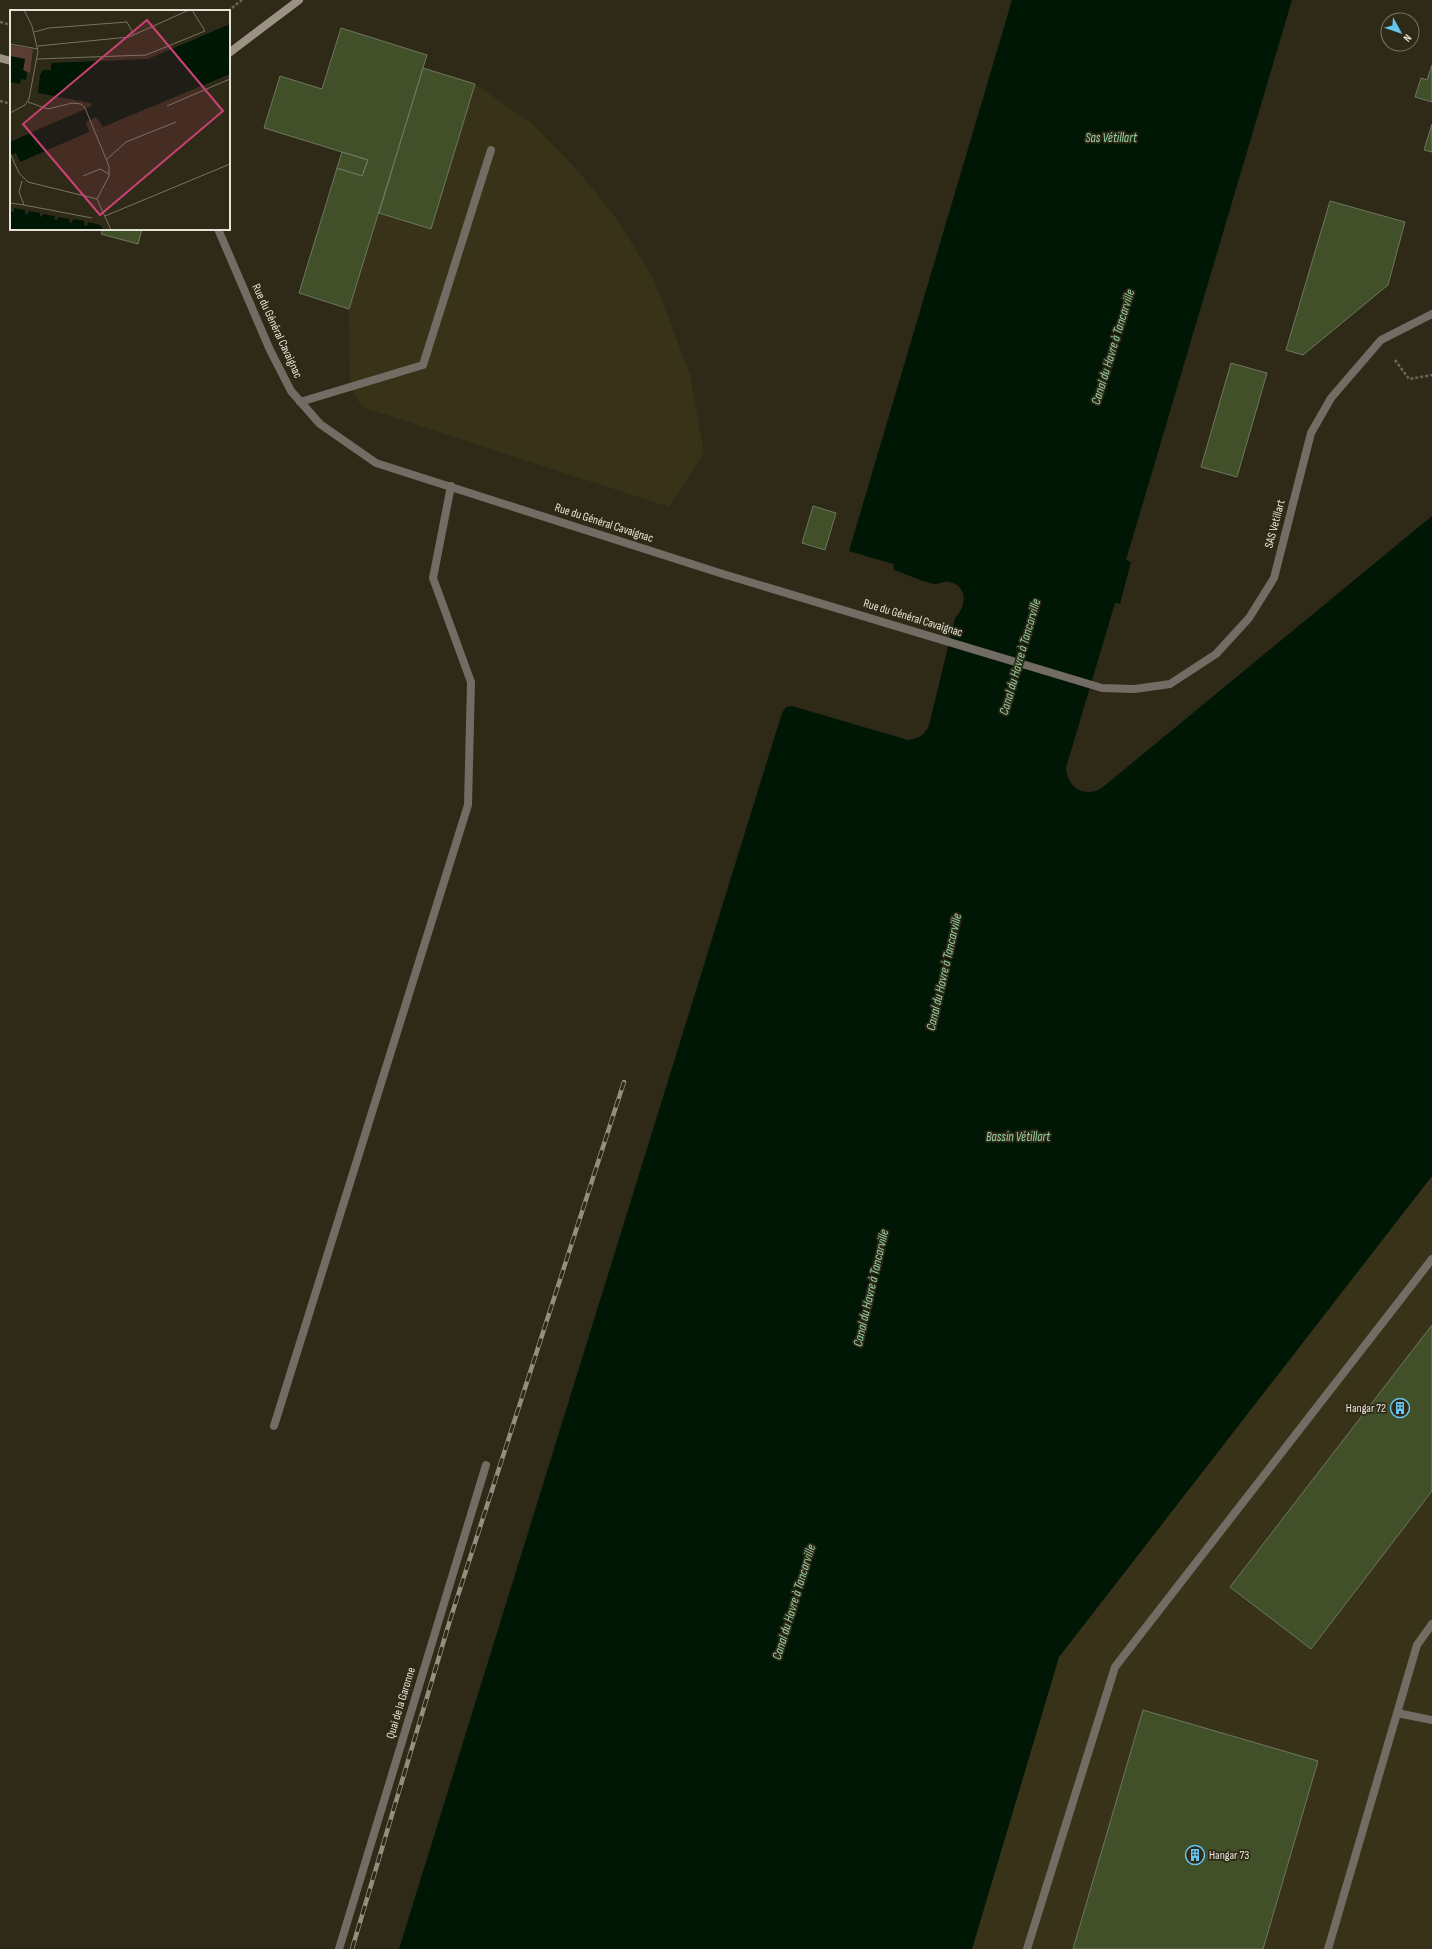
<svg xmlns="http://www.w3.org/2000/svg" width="1432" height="1949" font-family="'Sofia Sans Condensed',sans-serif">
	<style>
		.built { fill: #383318 }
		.water { fill: #001706 }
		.building { fill: #425029; stroke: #6e7661 }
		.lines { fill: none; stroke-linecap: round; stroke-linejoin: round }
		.path { stroke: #696655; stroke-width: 2.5; stroke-dasharray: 3 2; stroke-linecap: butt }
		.lane { stroke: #726c64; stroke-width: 8 }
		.street { stroke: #726c64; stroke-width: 8 }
		.secondary { stroke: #9b9184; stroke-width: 8 }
		.rail-casing { stroke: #928f80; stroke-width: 4.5 }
		.rail { stroke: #2e2a17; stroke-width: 3; stroke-dasharray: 9; stroke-linecap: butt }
		.labels { text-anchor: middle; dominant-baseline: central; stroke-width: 3.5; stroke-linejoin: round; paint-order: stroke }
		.street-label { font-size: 12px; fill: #e6e4d8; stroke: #2e2a17 }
		.poi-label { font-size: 12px; fill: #e6e4d8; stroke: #2e2a17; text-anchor: end }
		.water-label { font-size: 13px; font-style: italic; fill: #95d3a3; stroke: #2e2a17 }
		.inset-road { fill: none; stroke: #787464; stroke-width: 1 }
		.view { fill: #c94174; fill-opacity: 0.15; stroke: #c94174; stroke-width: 2 }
		.inset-edge { fill: none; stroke: #e6e4d8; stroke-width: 2 }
	</style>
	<rect width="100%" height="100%" fill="#2e2a17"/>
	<!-- built -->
	<path class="built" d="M341 28 427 55 423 68 475 84 531 123 578 171 617 219 654 280 690 375 704 453 669 507 362 407 350 387 349 309 299 293 342 152 264 128 280 76 322 89Z
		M1432 1176V1949H972L1059 1657Z"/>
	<!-- water -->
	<path class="water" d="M1012 0H1292L1126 560 1131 562 1120 604 1115 603 1066 768C1067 788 1086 799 1103 787L1432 516V1176L1059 1657 972 1949H399L782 713 786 707 792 706 908 740C918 739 925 735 929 725L955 618C966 607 969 587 950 582 944 580 940 584 935 584 926 583 903 573 894 570L893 564 849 551Z"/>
	<!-- building -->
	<path class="building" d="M341 28 427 55 349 309 299 293 337 168 362 176 368 160 264 128 280 76 322 89Z
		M1432 65V102L1415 97 1421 78 1427 80Z
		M423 68 475 84 431 229 379 213Z
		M1432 124V152L1424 150Z
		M342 152 368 160 362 176 337 168Z
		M1330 201 1405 222 1388 285 1303 355 1286 350Z
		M103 229H142L138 244 101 234Z
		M1231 363 1267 373 1237 477 1201 467Z
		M813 506 836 513 825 550 802 543Z
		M1432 1325V1491L1311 1649 1230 1587Z
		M1143 1710 1318 1761 1263 1949H1073Z"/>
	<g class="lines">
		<!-- path -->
		<path class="path" d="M228 11 242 0
			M0 22 11 25
			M0 101 11 104
			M1395 360 1409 379 1432 375"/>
		<!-- lane -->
		<path class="lane" d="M300 402 423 365 491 150
			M274 1426 468 805 471 682 433 578 451 486
			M1397 1713 1432 1720
			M339 1949 486 1465
			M1027 1949 1115 1667 1432 1259
			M1328 1949 1417 1645 1432 1624"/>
		<!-- street -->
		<path class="street" d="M218 229 270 350 291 391 320 424 376 463 723 574 1102 688 1135 689 1170 684 1216 654 1249 618 1274 578 1311 433 1331 398 1381 340 1432 314"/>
		<!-- secondary -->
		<path class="secondary" d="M229 53 299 0
			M0 58 11 61"/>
		<defs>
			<path id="rail" d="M352 1949 450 1620 624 1082"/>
		</defs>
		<!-- rail casing -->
		<use href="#rail" class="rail-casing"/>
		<!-- rail -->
		<use href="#rail" class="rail"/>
	</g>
	<!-- icons -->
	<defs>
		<symbol id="building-ring" viewBox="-11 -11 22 22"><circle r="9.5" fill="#2e2a17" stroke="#65c5ef" stroke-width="1.5"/><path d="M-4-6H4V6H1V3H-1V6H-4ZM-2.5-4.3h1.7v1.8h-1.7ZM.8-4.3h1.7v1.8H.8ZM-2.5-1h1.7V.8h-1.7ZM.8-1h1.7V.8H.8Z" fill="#65c5ef"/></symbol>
	</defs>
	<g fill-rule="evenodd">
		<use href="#building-ring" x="1389" y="1397" width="22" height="22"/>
		<use href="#building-ring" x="1184" y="1844" width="22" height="22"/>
	</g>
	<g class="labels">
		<!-- street labels -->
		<g class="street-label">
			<text transform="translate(277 331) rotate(65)">Rue du Général Cavaignac</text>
			<text transform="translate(604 523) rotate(18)">Rue du Général Cavaignac</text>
			<text transform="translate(1275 524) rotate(-75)">SAS Vetillart</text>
			<text transform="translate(913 618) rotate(17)">Rue du Général Cavaignac</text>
			<text transform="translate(401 1703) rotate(-73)">Quai de la Garonne</text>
		</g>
		<!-- poi labels -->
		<g class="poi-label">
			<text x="1386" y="1408">Hangar 72</text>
			<text x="1209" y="1855" text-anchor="start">Hangar 73</text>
		</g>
		<!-- water labels -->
		<g class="water-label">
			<text x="1111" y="138">Sas Vétillart</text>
			<text transform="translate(1113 347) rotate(-73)">Canal du Havre à Tancarville</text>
			<text transform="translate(1020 657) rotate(-74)">Canal du Havre à Tancarville</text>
			<text transform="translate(944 972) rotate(-77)">Canal du Havre à Tancarville</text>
			<text x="1018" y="1137">Bassin Vétillart</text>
			<text transform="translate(871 1288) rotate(-77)">Canal du Havre à Tancarville</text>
			<text transform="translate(794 1602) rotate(-73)">Canal du Havre à Tancarville</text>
		</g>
	</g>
	<!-- overview -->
	<g transform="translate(10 10)">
		<rect width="220" height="220" fill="#2e2a17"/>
		<path d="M0 35 23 39 20 63 13 61 15 49 0 46Z" fill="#5b3e31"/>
		<path d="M220 14V64L93 117 86 107 76 112 79 122 10 152 6 143 0 145V132L82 96 81 93 28 83 30 65 33 60H41V53L138 49ZM0 46 15 49 13 60 17 62 16 70 11 69 10 74 0 72ZM4 198 15 200V204H18L19 201 30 203V206L32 207 33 204 45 206 44 209 47 210 48 207 60 209 59 212 62 213 63 209 74 211V215L77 216 78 212 90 215 93 219 0 220V201L4 202Z" fill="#001706"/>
		<path class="inset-road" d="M24 22 39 18 117 12 124 25M0 34 28 39M28 36 119 27 179 0M27 49 136 45 195 21 182 0M18 92 38 99 62 93 71 94 75 98 99 156V166L87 189M157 96 220 69M0 103 15 95 19 89 28 41 22 16 14 0M0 143 9 163 18 172 87 189M96 150 116 132 166 112M73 166 90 159 99 164M12 171 9 182 14 195 82 208M87 189 101 220M0 193 14 195M95 206 220 154"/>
		<path class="view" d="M137 10 213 101 90 205 13 114Z"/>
		<rect width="220" height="220" class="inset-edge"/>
	</g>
	<!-- north arrow -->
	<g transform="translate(1400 32) rotate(130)"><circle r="19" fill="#2e2a17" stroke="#787464"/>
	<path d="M0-3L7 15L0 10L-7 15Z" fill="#65c5ef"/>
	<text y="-6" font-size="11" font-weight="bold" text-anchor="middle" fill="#e6e4d8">N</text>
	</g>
</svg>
